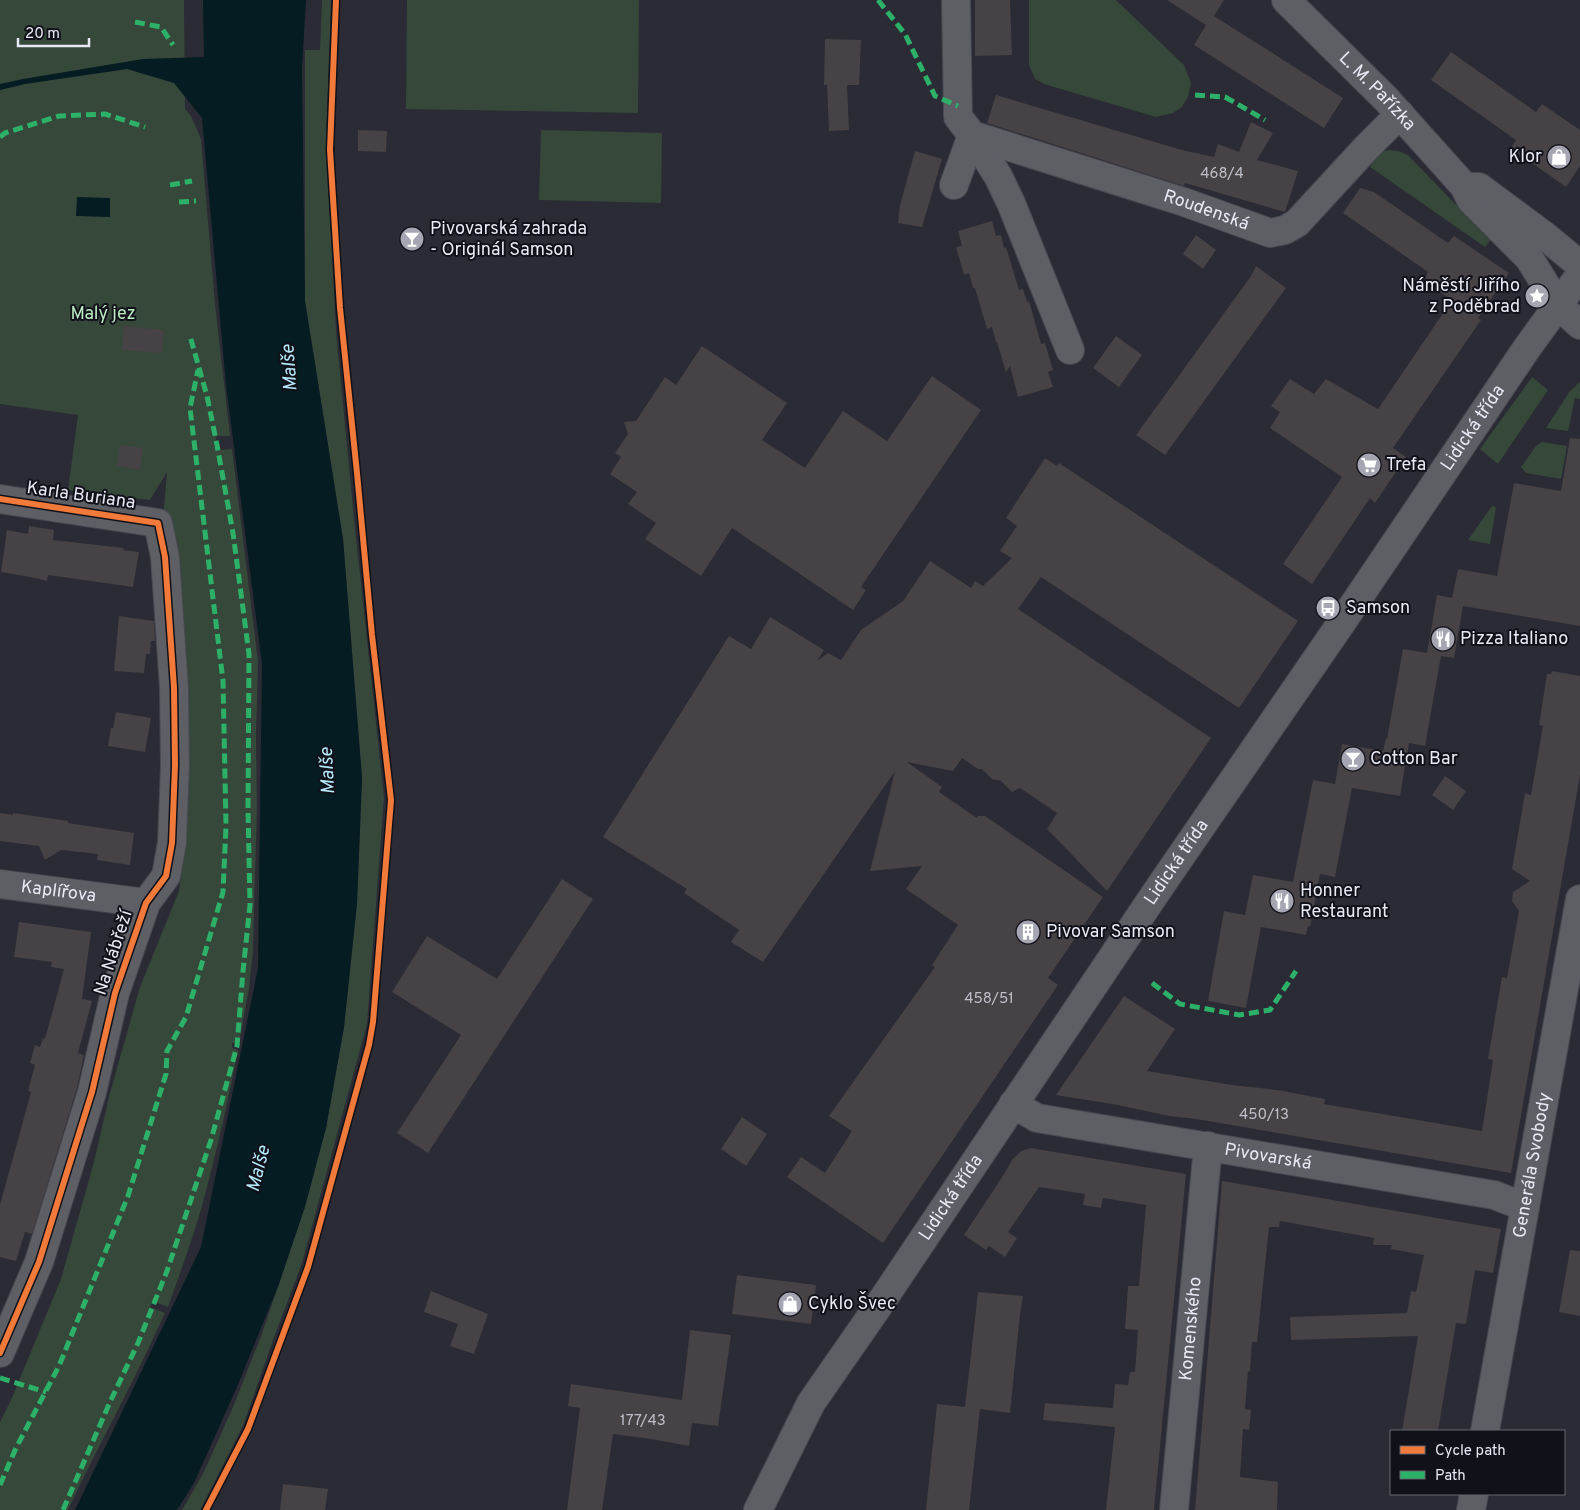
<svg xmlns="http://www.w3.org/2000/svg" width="1580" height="1510" font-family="Overpass,sans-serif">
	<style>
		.green { fill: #354839 }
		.water { fill: #051c23 }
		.building { fill: #464245 }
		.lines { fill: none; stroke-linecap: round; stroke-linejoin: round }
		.minor-casing { stroke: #474750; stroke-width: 30 }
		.minor { stroke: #5e5e65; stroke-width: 28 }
		.quiet { stroke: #2db169; stroke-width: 5; stroke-dasharray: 10 5; stroke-linecap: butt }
		.cycleway-casing { stroke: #111119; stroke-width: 9 }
		.cycleway { stroke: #f17a3a; stroke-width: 6 }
		.labels { text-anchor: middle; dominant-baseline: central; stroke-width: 4; stroke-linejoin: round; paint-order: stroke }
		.number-label { font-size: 15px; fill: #c0bfc9 }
		.street-label { font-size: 18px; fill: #e8e9f5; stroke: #111119 }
		.poi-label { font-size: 18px; fill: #e8e9f5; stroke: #111119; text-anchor: start }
		.park-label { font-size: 18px; fill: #bcebc2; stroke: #111119 }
		.water-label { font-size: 19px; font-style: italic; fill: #b4e9fa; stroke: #111119 }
	</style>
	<rect width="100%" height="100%" fill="#2b2b35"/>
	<!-- green -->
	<path class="green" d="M0 0H184L185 109 191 116 201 139 215 304 230 436H217L214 446 221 450 232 449 258 661 256 737 257 804 253 951 249 988 239 1044 232 1043V1048L238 1050C229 1096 219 1142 207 1187 197 1228 182 1267 168 1307L152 1301 150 1307 165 1313C135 1380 99 1444 68 1510H0V1422L11 1400 61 1279 94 1162 110 1093 140 987 179 891 185 846 189 727 185 651 163 518 167 472 150 500 68 490 78 415 0 404Z
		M322 0H331L326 143 336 332 355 528 384 797 367 1024 302 1263 273 1340 243 1426 200 1510H182L204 1472 233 1407 260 1339 279 1284 326 1128 344 1027 357 903 362 778 343 539 305 301V50H320Z
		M407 0H639L638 113 406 109Z
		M1029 0H1116L1184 65 1191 83 1188 97 1182 107 1173 113 1156 117 1044 84 1035 79 1029 65Z
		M541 130 662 133 661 203 539 200Z
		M1388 150 1398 151 1408 155 1490 240 1485 247 1370 167 1379 153Z
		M1532 377 1548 390 1498 464 1480 449Z
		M1580 382V399L1575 398 1568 431 1546 428 1570 391Z
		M1542 442 1567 446 1561 479 1526 473 1521 467 1536 446Z
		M1492 506 1496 507 1490 544 1468 540Z"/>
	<!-- water -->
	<path class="water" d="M203 0H306L302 69 305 301 343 539 362 778 357 903 344 1027 326 1128 305 1207 279 1284 237 1387 194 1483 177 1510H75L201 1247 258 968 262 664 226 385 202 118 174 83 127 69 25 84 0 90V84L23 79 143 59 204 57Z
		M77 197 110 198V217L76 216Z"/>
	<!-- building -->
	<path class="building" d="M975 0H1010L1012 55 975 56Z
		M1167 0H1224L1214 16 1343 98 1324 128 1194 45 1206 25Z
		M825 39 861 40 859 85H847L849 130 829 131 827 85H824Z
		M1451 52 1536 112 1542 104 1580 130V166L1566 187 1511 148 1516 140 1431 80Z
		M996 95 1182 150 1214 157 1218 144 1239 152 1251 122 1273 133 1257 160 1298 171 1285 212 1185 183 1184 186 987 123Z
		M358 130 387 131 386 152 358 151Z
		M915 151 942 159 922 227 898 223 900 205Z
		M1360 188 1374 192 1448 243 1454 236 1509 273 1478 318 1481 320 1393 448 1406 457 1375 503 1370 498 1312 584 1283 564 1342 477 1270 428 1280 412 1271 406 1290 379 1314 394 1326 379 1378 409 1452 300 1423 281 1428 272 1343 213Z
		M992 221 996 236 1001 235 1004 248 1006 247 1019 290 1023 289 1027 302 1029 301 1041 344 1045 343 1053 370 1048 372 1053 387 1018 397 1010 366 1006 372 997 342H996L992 327 987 329 975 288H973L969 273 964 275 956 247 962 246 958 231Z
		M1196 235 1216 250 1203 269 1183 254Z
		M1256 266 1286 288 1165 455 1136 435 1251 276Z
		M124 326 164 330 162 353 122 350Z
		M1116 336 1142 355 1119 387 1093 368Z
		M702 346 787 403 762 440 805 468 843 411 887 441 932 376 981 410 861 587 866 590 853 610 732 528 701 576 645 539 656 523 628 504 637 492 610 474 621 457 615 453 628 434 624 422 636 421 665 377 676 385Z
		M1570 438 1580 439V626L1463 606 1454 658 1441 656 1425 746 1409 743 1400 796 1352 788 1335 877 1320 874 1310 927 1308 926 1306 935 1261 927 1246 1008 1208 1001 1224 911 1245 915 1253 875 1293 882 1313 780 1335 784 1342 744 1383 751 1386 738 1387 739 1403 649 1427 653 1437 595 1452 598 1458 569 1497 576 1514 483 1561 491Z
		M120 445 143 448 140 470 117 466Z
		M1045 458 1057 466 1059 463 1298 621 1239 708 1041 577 1018 609 1211 738 1107 891 1047 829 1057 813 1020 788 1012 792 1001 781 992 779 982 769H978L962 758 953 771 907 762 942 787 939 792 977 818 978 816H985L1103 897 1048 978 1058 985 883 1243 787 1177 801 1157 825 1173 852 1131 829 1116 935 967 932 965 958 925 906 889 922 866 870 871 895 771 763 962 731 942 739 930 684 893 687 889 603 837 729 636 751 649 770 617 824 650 817 661 828 653 841 660 861 630 903 601 930 561 971 588 975 581 983 586 1012 558 1000 551 1017 526 1006 518Z
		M29 526 54 530 53 540 124 548 123 550 139 552 133 587 48 575 47 581 36 578 1 572 7 530 28 534Z
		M119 616 154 621 155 641H151L150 654H146L144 673 114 671Z
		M1552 671 1580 676V775L1511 1173 1196 1119 1169 1116 1118 1105 1056 1095 1124 996 1175 1029 1147 1071 1232 1085 1278 1090 1325 1099 1324 1104 1482 1131 1493 1060 1488 1059 1499 994 1502 977 1507 978 1519 911 1512 901 1513 892 1530 881 1512 869 1525 793 1531 795 1543 726 1539 725 1547 674H1551Z
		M116 712 151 718 145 752 108 746 111 728H113Z
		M1445 776 1466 791 1453 810 1432 795Z
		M0 813 13 815V813L68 821V823L134 833 130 865 97 860 98 854 61 850 45 860 39 846 0 841Z
		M562 879 593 899 428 1153 397 1133 461 1035 392 992 427 936 497 979Z
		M19 922 91 932 82 999 92 1001 78 1053 84 1055 77 1088 32 1234 25 1232 16 1261 0 1257V1205L31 1092 28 1091 35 1065 30 1063 35 1045 40 1047 43 1038 45 1039 64 969 51 967 52 962 14 957Z
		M742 1117 767 1134 746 1166 721 1149Z
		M1031 1148 1186 1174 1154 1510H1106L1115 1427 1043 1420 1045 1403 1113 1408 1115 1384 1128 1385 1130 1372H1135L1138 1330 1125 1329 1128 1286H1139L1146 1205 1103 1198 1101 1208 1083 1205 1085 1194 1039 1187 1008 1232 1017 1238 1005 1257 989 1246 986 1250 964 1235 1006 1171 1012 1160 1021 1151Z
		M1222 1181 1501 1229 1493 1273 1475 1270 1466 1324 1456 1323 1438 1431H1402L1418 1336 1291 1340 1290 1317 1407 1313 1411 1291 1416 1292 1424 1255 1391 1249 1392 1245H1373L1374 1238 1330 1230 1280 1221 1279 1227H1269L1257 1342H1252L1250 1372 1248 1371 1245 1409 1251 1410 1249 1430 1243 1429 1240 1477 1278 1482 1277 1510H1195Z
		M1570 1250 1580 1251V1316L1559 1312Z
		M737 1275 816 1285 811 1324 732 1314Z
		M431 1291 488 1314 474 1354 450 1346 458 1324 424 1312Z
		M978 1292 1023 1296 1020 1314 1010 1413 980 1409 969 1510H926L937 1404 965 1407Z
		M690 1330 731 1335 718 1426 692 1423 689 1446 651 1439 613 1434 602 1510H567L580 1408 568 1406 571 1384 682 1400Z
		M283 1484 328 1489 325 1510H280Z"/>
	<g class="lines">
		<defs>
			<g id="minor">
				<path d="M956 0 958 117 972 135 998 176 1011 203 1070 350"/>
				<path id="s1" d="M1286 0 1386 99 1464 186 1471 200 1529 258 1558 305 1580 325"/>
				<path id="s2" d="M972 135 1184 202 1270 233 1285 230 1297 223 1367 147 1400 114"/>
				<path d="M954 185 972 135"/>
				<path d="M1470 187H1479L1545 236 1580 265"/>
				<path d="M0 499 158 523 165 557 174 688 175 765 172 843 166 876 146 903 115 993 92 1092 39 1262 0 1353"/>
				<path id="s3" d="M0 884 146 903"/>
				<path id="s4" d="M1013 1104 1037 1118 1494 1195 1525 1207"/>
				<path id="s5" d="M1485 1431 1580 899"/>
				<path id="s6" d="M758 1510 811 1403 879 1305 1159 888 1342 622 1527 348 1580 275"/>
				<path id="s7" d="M1174 1510 1208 1146"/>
				<path d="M1471 1510 1474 1494"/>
			</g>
		</defs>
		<!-- minor casing -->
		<use href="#minor" class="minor-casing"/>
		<!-- minor -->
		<use href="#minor" class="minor"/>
		<!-- quiet -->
		<path class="quiet" d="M878 0 905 34 935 96 958 106
			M135 22 161 27 173 45
			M1195 95 1225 97 1265 120
			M0 137 5 133 59 116 105 114 145 127
			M170 185 192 181
			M179 202 196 201
			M1152 983 1180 1004 1239 1015 1270 1010 1296 971
			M0 1378 46 1392
			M0 1485 16 1448 59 1366 128 1196 166 1074 167 1051 186 1017 223 892 226 826 223 681 190 408 198 370
			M63 1510 110 1402 138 1343 167 1271 211 1140 237 1046 243 971 250 905 248 810 249 654 233 533 217 445 207 396 190 336"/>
		<defs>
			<path id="cycleway" d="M0 499 158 523 165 557 174 688 175 765 172 843 166 876 146 903 115 993 92 1092 39 1262 0 1353
				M206 1510 248 1429 308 1267 369 1045 373 1022 391 800 372 635 357 473 340 308 330 150 336 0"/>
		</defs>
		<!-- cycleway casing -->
		<use href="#cycleway" class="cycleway-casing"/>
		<!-- cycleway -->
		<use href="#cycleway" class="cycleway"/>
	</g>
	<!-- icons -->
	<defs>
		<symbol id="shop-disc" viewBox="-11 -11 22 22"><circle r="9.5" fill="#a6a6b2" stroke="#111119"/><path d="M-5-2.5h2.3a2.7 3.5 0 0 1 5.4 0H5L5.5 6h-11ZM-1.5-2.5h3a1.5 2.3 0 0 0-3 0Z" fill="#fff"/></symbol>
		<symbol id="bar-disc" viewBox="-11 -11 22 22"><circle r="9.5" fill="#a6a6b2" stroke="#111119"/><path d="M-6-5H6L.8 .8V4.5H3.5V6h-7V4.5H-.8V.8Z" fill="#fff"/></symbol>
		<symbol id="sight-disc" viewBox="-11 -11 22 22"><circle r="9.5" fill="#a6a6b2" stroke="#111119"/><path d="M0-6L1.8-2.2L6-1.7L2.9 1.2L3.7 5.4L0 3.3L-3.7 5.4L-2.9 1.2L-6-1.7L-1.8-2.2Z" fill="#fff"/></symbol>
		<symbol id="supermarket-disc" viewBox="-11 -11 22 22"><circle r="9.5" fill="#a6a6b2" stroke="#111119"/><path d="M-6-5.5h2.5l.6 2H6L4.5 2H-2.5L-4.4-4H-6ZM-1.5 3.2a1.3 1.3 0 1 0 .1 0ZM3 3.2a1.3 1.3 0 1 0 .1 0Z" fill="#fff"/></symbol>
		<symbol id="bus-disc" viewBox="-11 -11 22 22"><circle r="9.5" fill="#a6a6b2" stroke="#111119"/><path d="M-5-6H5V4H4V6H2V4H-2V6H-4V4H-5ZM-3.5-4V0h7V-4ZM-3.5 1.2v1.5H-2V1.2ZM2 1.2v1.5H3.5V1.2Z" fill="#fff"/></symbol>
		<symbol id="restaurant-disc" viewBox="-11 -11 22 22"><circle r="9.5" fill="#a6a6b2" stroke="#111119"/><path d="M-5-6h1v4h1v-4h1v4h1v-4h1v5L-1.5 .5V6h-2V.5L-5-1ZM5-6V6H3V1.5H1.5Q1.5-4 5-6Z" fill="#fff"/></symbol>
		<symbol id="building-disc" viewBox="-11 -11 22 22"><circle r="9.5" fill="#a6a6b2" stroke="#111119"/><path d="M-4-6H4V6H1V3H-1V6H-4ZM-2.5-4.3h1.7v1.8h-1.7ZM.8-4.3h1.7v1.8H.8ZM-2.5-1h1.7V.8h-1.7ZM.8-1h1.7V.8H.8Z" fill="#fff"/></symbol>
	</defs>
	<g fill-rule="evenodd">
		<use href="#shop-disc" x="1545" y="143" width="28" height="28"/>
		<use href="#bar-disc" x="398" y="225" width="28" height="28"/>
		<use href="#sight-disc" x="1523" y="282" width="28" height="28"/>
		<use href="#supermarket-disc" x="1355" y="451" width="28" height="28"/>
		<use href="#bus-disc" x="1314" y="594" width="28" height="28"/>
		<use href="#restaurant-disc" x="1429" y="625" width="28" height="28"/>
		<use href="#bar-disc" x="1339" y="745" width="28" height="28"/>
		<use href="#restaurant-disc" x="1268" y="887" width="28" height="28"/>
		<use href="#building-disc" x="1014" y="918" width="28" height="28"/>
		<use href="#shop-disc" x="776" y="1290" width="28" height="28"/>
	</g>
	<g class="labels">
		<!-- number labels -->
		<g class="number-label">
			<text x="1222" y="174">468/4</text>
			<text x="989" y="999">458/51</text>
			<text x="1264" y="1115">450/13</text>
			<text x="643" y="1421">177/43</text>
		</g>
		<!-- street labels -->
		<g class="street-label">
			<text stroke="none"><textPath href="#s1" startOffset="129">L. M. Pařízka</textPath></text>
			<text stroke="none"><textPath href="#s2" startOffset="246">Roudenská</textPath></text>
			<text stroke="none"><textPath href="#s6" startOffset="1298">Lidická třída</textPath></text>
			<text transform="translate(81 496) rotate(8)">Karla Buriana</text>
			<text stroke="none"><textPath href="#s6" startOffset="772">Lidická třída</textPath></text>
			<text stroke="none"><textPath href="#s3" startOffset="59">Kaplířova</textPath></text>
			<text transform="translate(114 953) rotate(-72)">Na Nábřeží</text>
			<text stroke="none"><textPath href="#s4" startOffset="262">Pivovarská</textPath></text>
			<text stroke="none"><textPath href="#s5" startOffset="270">Generála Svobody</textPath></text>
			<text stroke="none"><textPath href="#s6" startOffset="368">Lidická třída</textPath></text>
			<text stroke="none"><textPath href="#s7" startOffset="182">Komenského</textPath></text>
		</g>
		<!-- poi labels -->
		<g class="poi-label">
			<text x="1542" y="157" text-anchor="end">Klor</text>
			<text x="430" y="229">Pivovarská zahrada<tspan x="430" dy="21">- Originál Samson</tspan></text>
			<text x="1520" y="286" text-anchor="end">Náměstí Jiřího<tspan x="1520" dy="21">z Poděbrad</tspan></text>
			<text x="1386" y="465">Trefa</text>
			<text x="1346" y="608">Samson</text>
			<text x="1460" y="639">Pizza Italiano</text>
			<text x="1370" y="759">Cotton Bar</text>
			<text x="1300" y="891">Honner<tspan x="1300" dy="21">Restaurant</tspan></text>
			<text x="1046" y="932">Pivovar Samson</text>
			<text x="808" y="1304">Cyklo Švec</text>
		</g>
		<!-- park labels -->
		<g class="park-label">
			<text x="103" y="314">Malý jez</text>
		</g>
		<!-- water labels -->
		<g class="water-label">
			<text transform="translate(290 368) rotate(-94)">Malše</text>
			<text transform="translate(328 771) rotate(-93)">Malše</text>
			<text transform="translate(259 1169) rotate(-76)">Malše</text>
		</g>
	</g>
	<!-- legend -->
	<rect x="1390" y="1430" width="175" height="65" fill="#111119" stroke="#676771"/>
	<rect x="1400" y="1446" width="25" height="8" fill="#f17a3a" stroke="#676771"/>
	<text x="1435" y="1455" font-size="15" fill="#e8e9f5">Cycle path</text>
	<rect x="1400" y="1471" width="25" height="8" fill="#2db169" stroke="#676771"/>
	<text x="1435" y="1480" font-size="15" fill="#e8e9f5">Path</text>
	<!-- scale -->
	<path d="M18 38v8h71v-8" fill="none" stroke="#e8e9f5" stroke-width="2.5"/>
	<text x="25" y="38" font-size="15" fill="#e8e9f5" stroke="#111119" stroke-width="4" paint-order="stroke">20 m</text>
</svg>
